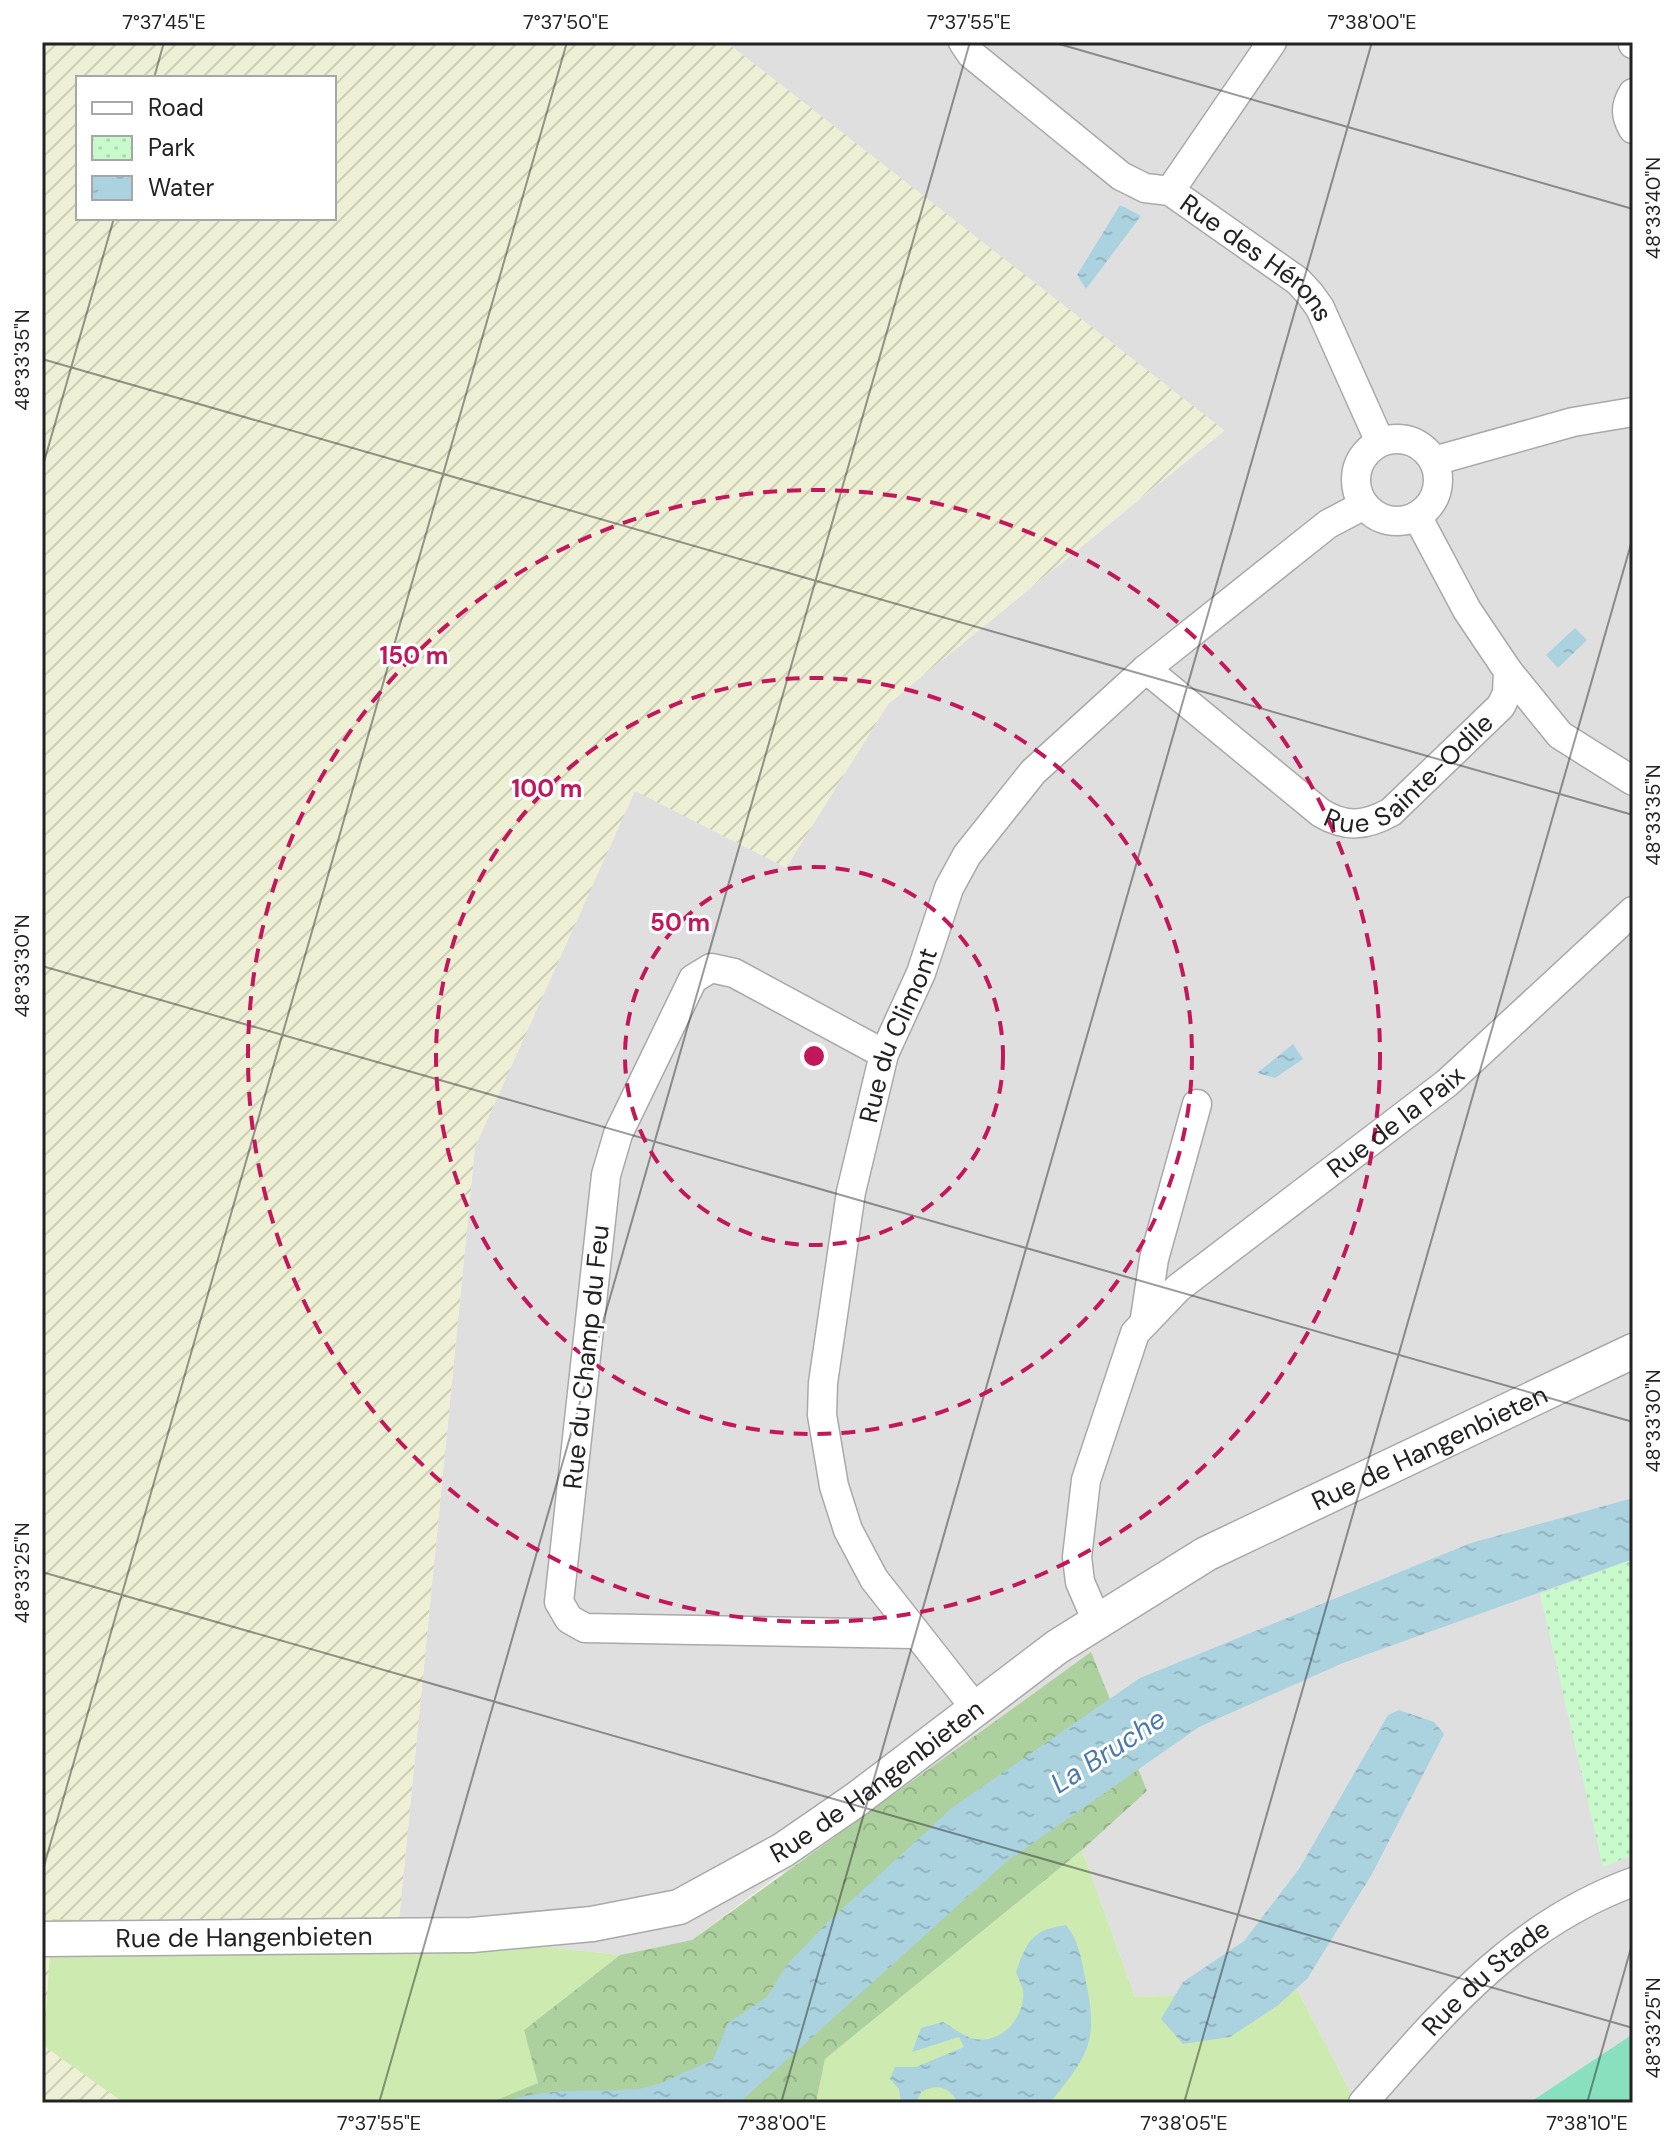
<svg xmlns="http://www.w3.org/2000/svg" width="1675" height="2145" font-family="'DM Sans',sans-serif">
	<style>
		.residential { fill: #e0dfdf }
		.farmland { fill: url(#farmland-furrows); fill-rule: evenodd }
		.grass { fill: #cdebb0 }
		.forest { fill: url(#forest-crowns) }
		.park { fill: url(#park-dots) }
		.pitch { fill: #88e0be }
		.water { fill: url(#water-ripples) }
		.lines { fill: none; stroke-linecap: round; stroke-linejoin: round }
		.minor-casing { stroke: #a9a9a9; stroke-width: 31 }
		.tertiary-casing { stroke: #a9a9a9; stroke-width: 37 }
		.minor { stroke: #fff; stroke-width: 28 }
		.tertiary { stroke: #fff; stroke-width: 34 }
		.ticks { fill: none; stroke: #222; stroke-width: 2; stroke-opacity: 0.45 }
		.ring { fill: none; stroke: #c2185b; stroke-width: 4; stroke-dasharray: 14 10 }
		.labels { text-anchor: middle; dominant-baseline: central; stroke-width: 6; stroke-linejoin: round; paint-order: stroke }
		.street-label { font-size: 26px; fill: #222; stroke: #fff }
		.water-label { font-size: 28px; font-style: italic; fill: #4a7aab; stroke: #fff }
		.centre { fill: #c2185b; stroke: #fff; stroke-width: 4 }
		.ring-label { font-size: 24px; text-anchor: middle; font-weight: bold; fill: #c2185b; stroke: #fff; stroke-width: 6; stroke-linejoin: round; paint-order: stroke }
		.neatline { fill: none; stroke: #222; stroke-width: 3 }
		.ticks-label { font-size: 20px; text-anchor: middle; fill: #222 }
	</style>
	<defs>
		<pattern id="farmland-furrows" width="10" height="10" patternUnits="userSpaceOnUse" patternTransform="scale(2)"><rect width="10" height="10" fill="#eef0d5"/><path d="M-1 1l2-2M0 10L10 0M9 11l2-2" fill="none" stroke="#ccceb7"/></pattern>
		<pattern id="forest-crowns" width="20" height="18" patternUnits="userSpaceOnUse" patternTransform="scale(2)"><rect width="20" height="18" fill="#add19e"/><path d="M2 6a3 3 0 1 1 6 0M12 15a3 3 0 1 1 6 0" fill="none" stroke="#95b388"/></pattern>
		<pattern id="park-dots" width="8" height="8" patternUnits="userSpaceOnUse" patternTransform="scale(2)"><rect width="8" height="8" fill="#c8facc"/><path d="M2 2h.1M6 6h.1" fill="none" stroke="#acd6af" stroke-width="1.8" stroke-linecap="round"/></pattern>
		<pattern id="water-ripples" width="26" height="14" patternUnits="userSpaceOnUse" patternTransform="scale(2)"><rect width="26" height="14" fill="#aad3df"/><path d="M2 4q2-2 4 0t4 0M15 11q2-2 4 0t4 0" fill="none" stroke="#92b5bf"/></pattern>
	</defs>
	<rect width="100%" height="100%" fill="#f2efe9"/>
	<!-- residential -->
	<path class="residential" d="M726 42H1633V2103H1356L1298 1991 1135 1997 1082 1850 1147 1791 780 1874 692 1940 620 1955 398 1930 475 1147 635 790 786 867 888 704 1224 431Z"/>
	<!-- farmland -->
	<path class="farmland" d="M42 42H726L1224 430 888 704 786 868 635 791 475 1147 398 1930 124 2100V2103H42ZM78 78H334V218H78Z"/>
	<!-- grass -->
	<path class="grass" d="M1082 1850 1135 1997 1298 1991 1356 2103H816L825 2059Z
		M52 1919 398 1930 620 1955 524 2030 539 2083 489 2103H124L44 2046Z"/>
	<!-- forest -->
	<path class="forest" d="M1091 1652 1147 1791 1082 1850 825 2059 816 2103H489L538 2083 524 2030 620 1955 692 1940Z"/>
	<!-- park -->
	<path class="park" d="M1633 1559V1855L1603 1867 1540 1594Z"/>
	<!-- pitch -->
	<path class="pitch" d="M1633 2034V2103H1529Z"/>
	<!-- water -->
	<path class="water" d="M1120 205 1141 216 1086 289 1077 275Z
		M1575 628 1587 640 1558 668 1546 655Z
		M1293 1044 1303 1059 1275 1078 1257 1073Z
		M1633 1498V1559L1343 1663 1199 1727 1006 1862 739 2103H501C545 2086 591 2093 637 2089 662 2086 690 2069 713 2060L728 2023 767 1997 787 1965 827 1923 953 1807 1140 1678 1471 1543Z
		M1399 1710 1434 1722 1444 1734 1372 1874 1307 1979 1277 2006 1230 2037 1183 2044 1161 2019 1183 1982 1244 1941 1299 1869 1388 1715Z
		M1066 1925C1079 1941 1081 1958 1085 1977 1099 2041 1090 2053 1050 2103H958C950 2087 937 2083 921 2092L916 2103H901L899 2089 890 2079 895 2067H916L964 2047 959 2037 912 2052 921 2028 943 2022C952 2027 962 2035 971 2038 999 2047 1026 2018 1023 1990 1022 1985 1018 1978 1016 1972 1027 1941 1032 1930 1066 1925Z"/>
	<g class="lines">
		<defs>
			<g id="minor">
				<path id="s1" d="M963 42 971 54 1121 176 1145 188 1170 191 1298 281 1310 294 1320 308 1380 442"/>
				<path d="M1633 42V44"/>
				<path d="M1633 93C1625 106 1625 115 1633 129"/>
				<path d="M1170 191 1272 42"/>
				<circle cx="1397" cy="480" r="41"/>
				<path d="M1434 461 1573 422 1633 412"/>
				<path id="s2" d="M1146 669 1321 813C1346 828 1366 826 1391 812L1501 706 1507 693 1508 671 1467 610 1417 516"/>
				<path d="M1508 671 1560 735 1633 781"/>
				<path d="M884 1054 734 973 711 968 693 979 618 1134 606 1175 559 1602 569 1619 585 1628 914 1634"/>
				<path d="M1145 1318 1154 1259 1197 1104"/>
				<path id="s3" d="M1096 1619 1080 1582 1077 1557 1086 1480 1135 1333 1178 1288 1447 1083 1633 911"/>
				<path id="s4" d="M976 1709 874 1579 848 1530 834 1486 822 1415 823 1383 851 1192 884 1054 921 973 949 888 967 855 1033 772 1146 669 1328 524 1364 505"/>
				<path id="s5" d="M1363 2103C1443 2012 1515 1925 1633 1882"/>
			</g>
			<g id="tertiary">
				<path id="s6" d="M42 1939 472 1935 592 1924 679 1907 783 1850 857 1799 1057 1647 1206 1554 1633 1351"/>
			</g>
		</defs>
		<!-- minor casing -->
		<use href="#minor" class="minor-casing"/>
		<!-- tertiary casing -->
		<use href="#tertiary" class="tertiary-casing"/>
		<!-- minor -->
		<use href="#minor" class="minor"/>
		<!-- tertiary -->
		<use href="#tertiary" class="tertiary"/>
	</g>
	<!-- ticks -->
	<path class="ticks" d="M1052 42 1633 209M154 78 164 42M42 359 1633 815M42 469 114 218M42 966 1633 1422M42 1572 1633 2028M42 1873 567 42M379 2103 970 42M781 2103 1372 42M1184 2103 1633 537M1587 2103 1633 1941"/>
	<!-- distance rings -->
	<g class="ring">
		<circle cx="814" cy="1056" r="189"/>
		<circle cx="814" cy="1056" r="378"/>
		<circle cx="814" cy="1056" r="566"/>
	</g>
	<g class="labels">
		<!-- street labels -->
		<g class="street-label">
			<text stroke="none"><textPath href="#s1" startOffset="370">Rue des Hérons</textPath></text>
			<text stroke="none"><textPath href="#s2" startOffset="334">Rue Sainte-Odile</textPath></text>
			<text stroke="none"><textPath href="#s4" startOffset="728">Rue du Climont</textPath></text>
			<text stroke="none"><textPath href="#s3" startOffset="634">Rue de la Paix</textPath></text>
			<text transform="translate(586 1357) rotate(-84)">Rue du Champ du Feu</text>
			<text stroke="none"><textPath href="#s6" startOffset="1522">Rue de Hangenbieten</textPath></text>
			<text stroke="none"><textPath href="#s6" startOffset="874">Rue de Hangenbieten</textPath></text>
			<text stroke="none"><textPath href="#s6" startOffset="202">Rue de Hangenbieten</textPath></text>
			<text stroke="none"><textPath href="#s5" startOffset="176">Rue du Stade</textPath></text>
		</g>
		<!-- water labels -->
		<g class="water-label">
			<text transform="translate(1108 1751) rotate(-33)">La Bruche</text>
		</g>
	</g>
	<circle cx="814" cy="1056" r="12" class="centre"/>
	<g class="ring-label">
		<text x="414" y="664">150 m</text>
		<text x="547" y="797">100 m</text>
		<text x="680" y="931">50 m</text>
	</g>
	<!-- border -->
	<rect width="1675" height="2145" fill="none" stroke="#ffffff" stroke-width="88"/>
	<!-- legend -->
	<rect x="76" y="76" width="260" height="144" fill="#ffffff" stroke="#a7a7a7" stroke-width="2"/>
	<rect x="92" y="102" width="40" height="12" fill="#ffffff" stroke="#a7a7a7" stroke-width="2"/>
	<text x="148" y="116" font-size="24" fill="#222222">Road</text>
	<rect x="92" y="136" width="40" height="24" fill="url(#park-dots)" stroke="#a7a7a7" stroke-width="2"/>
	<text x="148" y="156" font-size="24" fill="#222222">Park</text>
	<rect x="92" y="176" width="40" height="24" fill="url(#water-ripples)" stroke="#a7a7a7" stroke-width="2"/>
	<text x="148" y="196" font-size="24" fill="#222222">Water</text>
	<rect x="44" y="44" width="1587" height="2057" class="neatline"/>
	<g class="ticks-label">
		<text x="164" y="29">7°37'45"E</text>
		<text x="566" y="29">7°37'50"E</text>
		<text x="969" y="29">7°37'55"E</text>
		<text x="1372" y="29">7°38'00"E</text>
		<text transform="translate(1653 208) rotate(-90)" y="7">48°33'40"N</text>
		<text transform="translate(22 360) rotate(-90)" y="7">48°33'35"N</text>
		<text transform="translate(1653 815) rotate(-90)" y="7">48°33'35"N</text>
		<text transform="translate(22 966) rotate(-90)" y="7">48°33'30"N</text>
		<text transform="translate(1653 1421) rotate(-90)" y="7">48°33'30"N</text>
		<text transform="translate(22 1573) rotate(-90)" y="7">48°33'25"N</text>
		<text transform="translate(1653 2028) rotate(-90)" y="7">48°33'25"N</text>
		<text x="379" y="2130">7°37'55"E</text>
		<text x="782" y="2130">7°38'00"E</text>
		<text x="1184" y="2130">7°38'05"E</text>
		<text x="1587" y="2130">7°38'10"E</text>
	</g>
</svg>
